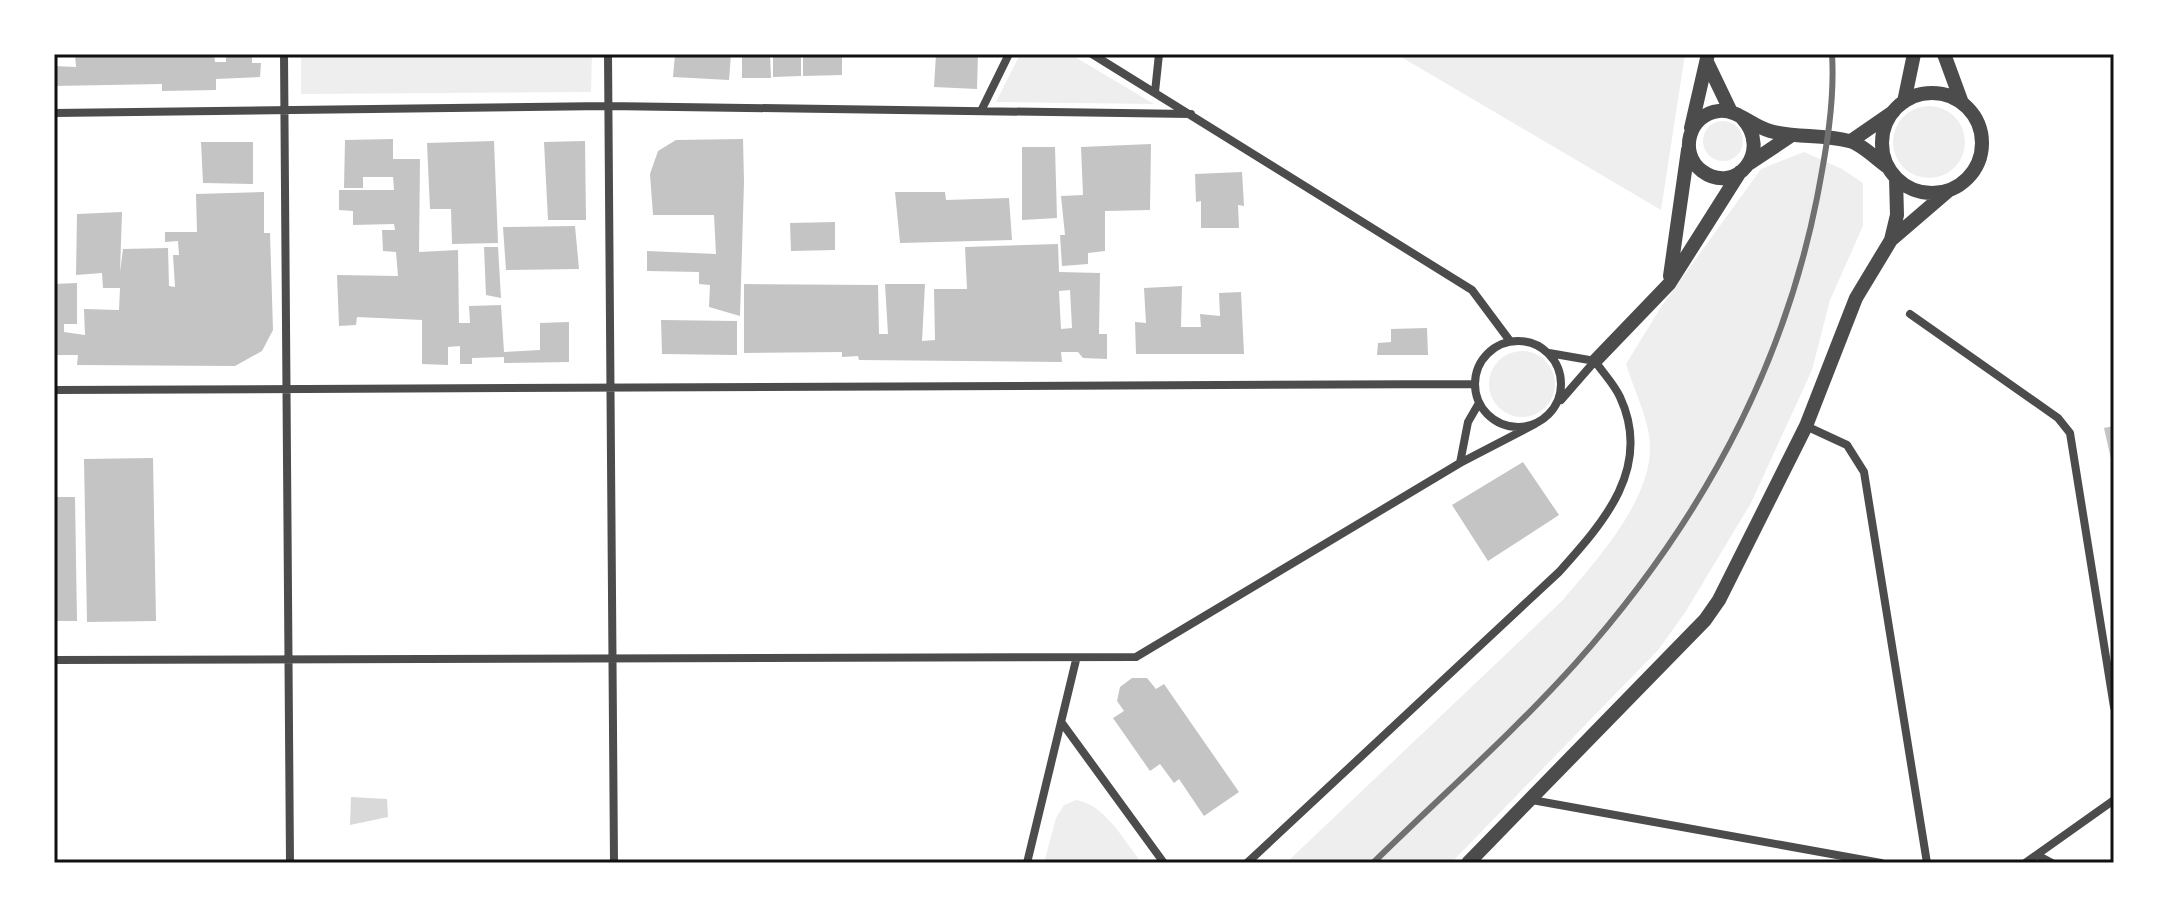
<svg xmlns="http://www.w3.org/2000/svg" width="2168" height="917" font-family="'Titillium Web',sans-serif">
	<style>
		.green { fill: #eee }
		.water { fill: #d9d9d9 }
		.building { fill: #c4c4c4; fill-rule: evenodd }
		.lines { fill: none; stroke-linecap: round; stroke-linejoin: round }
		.minor { stroke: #4c4c4c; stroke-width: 8 }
		.tertiary { stroke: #4c4c4c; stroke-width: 14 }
		.rail { stroke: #707070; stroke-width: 6 }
		.neatline { fill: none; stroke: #111; stroke-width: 3 }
	</style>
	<rect width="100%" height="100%" fill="#fff"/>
	<!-- green -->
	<path class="green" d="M301 54H592L591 92 301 94Z
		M1020 54H1070L1154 104 996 102Z
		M1396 54H1685L1661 210Z
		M1893 142a36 36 0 1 1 72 0a36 36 0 1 1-72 0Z
		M1703 141a20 20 0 1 1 40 0a20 20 0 1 1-40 0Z
		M1804 152 1842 169 1863 183V226L1830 300 1812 370 1751 503 1686 611 1659 649 1451 863H1286L1563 600C1597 559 1659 493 1649 435 1645 411 1633 387 1626 364L1661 307 1761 169Z
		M1489 384a33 33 0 1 1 66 0a33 33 0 1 1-66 0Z
		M1076 800C1105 804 1124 841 1142 863H1044L1056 818 1064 805Z"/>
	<!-- water -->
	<path class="water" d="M351 797 387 799 388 817 350 825Z"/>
	<!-- building -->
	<path class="building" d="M75 54H214L215 62H226V54H252V63H261L260 77 216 79V90L162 91V84L54 86 55 66 76 67Z
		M675 54H731L729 80 673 77Z
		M742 54H770L771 78H742Z
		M773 54H801V76L773 77Z
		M803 54H842V75L803 76Z
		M936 54H978L977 89 934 87Z
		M393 139V159H420L419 252 458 250 459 323H470L469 306 501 305 504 352 540 350V323L569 322V362L504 363V357L472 358V364H460V346L448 347V365L422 364V320L357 317 356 325 339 326 337 275 398 276 396 252 383 251 382 230H395L394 224 353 225V211L339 210V190H394L393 177H363V188H344L345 140Z
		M743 139 744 182 740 316 709 307 710 285 699 284V272L647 271V251L716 254 714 215H653L650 174 658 151 676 140Z
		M494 141 498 243 452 244 451 209H430L427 143Z
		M585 141 586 220H548L544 142Z
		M201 142H253V184L203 183Z
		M1151 144 1150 210 1105 211V251L1088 253V264L1062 266 1060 235H1065L1061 196 1083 195 1081 147Z
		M1022 147H1055L1057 218 1022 220Z
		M1242 172 1244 206 1238 205 1239 228H1201V201L1196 202 1195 174Z
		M264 192V233H270L273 330 262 351 235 366 77 365 78 355H54V284L77 283V324H64V332L85 335 84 309 119 310 120 288H103L102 273 76 275 77 214 122 212 120 272 123 249 168 248 169 286 175 287 173 255H179L178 241 165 242V232H197L196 194Z
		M895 192H945L946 200 1009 198 1012 240 900 243Z
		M835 222V250L791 251 790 223Z
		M575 226 579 269 506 270 503 227Z
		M1058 244 1059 272 1100 273 1099 334H1107V359L1083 358 1078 352H1061L1062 362 859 360 858 356 842 357V352L744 353V284L878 285 879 334H888L885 284H925L922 341 935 340 934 289H967L965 247ZM1070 290 1072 328 1061 329 1059 291Z
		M484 247H498L501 298 486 295Z
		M1182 286 1181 327H1201L1200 314 1220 316 1219 293 1241 292 1244 354H1136L1135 322 1146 323 1144 288Z
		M661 320 737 321V355L662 354Z
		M1427 328 1428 355H1377L1378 343 1391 342V329Z
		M2114 426V468H2113L2104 428Z
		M153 458 156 621 87 622 84 459Z
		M1523 462 1559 515 1488 561 1452 505Z
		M54 497H75L77 621H54Z
		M1132 678H1147L1156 689 1164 684 1239 792 1204 816 1179 779 1174 783 1160 764 1150 771 1113 718 1124 711 1117 701 1120 687Z"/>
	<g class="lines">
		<!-- minor -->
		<path class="minor" d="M284 54 290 863
			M608 54 614 863
			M1092 54 1472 290 1510 341
			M1155 92 1159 54
			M981 111 1009 54
			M54 113 607 106 1191 114
			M1910 314 2058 418 2070 433 2114 707
			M1475 384a43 43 0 1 1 86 0a43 43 0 1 1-86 0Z
			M1549 353 1595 361
			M54 390 1475 384
			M1561 400 1595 361
			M1806 426 1847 445 1864 472 1927 863
			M1460 463 1468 422 1479 403
			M54 660 1136 657 1460 463 1535 424
			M1062 723 1164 863
			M1532 800 1881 863
			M2037 855 2052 863
			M1027 863 1076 660
			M1247 863 1559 572C1603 523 1653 468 1620 397 1614 384 1603 373 1595 361
			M2025 863 2114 800"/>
		<!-- tertiary -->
		<path class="tertiary" d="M1944 54 1962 103
			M1707 62 1731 112
			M1882 143a50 50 0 1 1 100 0a50 50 0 1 1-100 0Z
			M1904 102 1914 54
			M1742 118C1773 151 1736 196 1702 171 1678 153 1689 114 1719 111 1737 109 1752 126 1770 131 1795 138 1823 134 1849 141 1862 144 1877 160 1889 168
			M1691 128 1708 54
			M1851 141 1893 112
			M1750 163 1792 135
			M1891 240 1948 191
			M1670 276 1688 150
			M1595 361 1669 284 1740 172
			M1468 863 1705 620 1719 600 1806 426 1856 298 1891 240 1897 215 1896 178"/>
		<!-- rail -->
		<path class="rail" d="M1373 863C1440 797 1512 734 1575 664 1695 530 1782 374 1817 198 1826 151 1835 102 1832 54"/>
	</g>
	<!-- border -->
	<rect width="2168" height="917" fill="none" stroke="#ffffff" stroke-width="112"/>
	<rect x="56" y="56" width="2056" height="805" class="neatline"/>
</svg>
